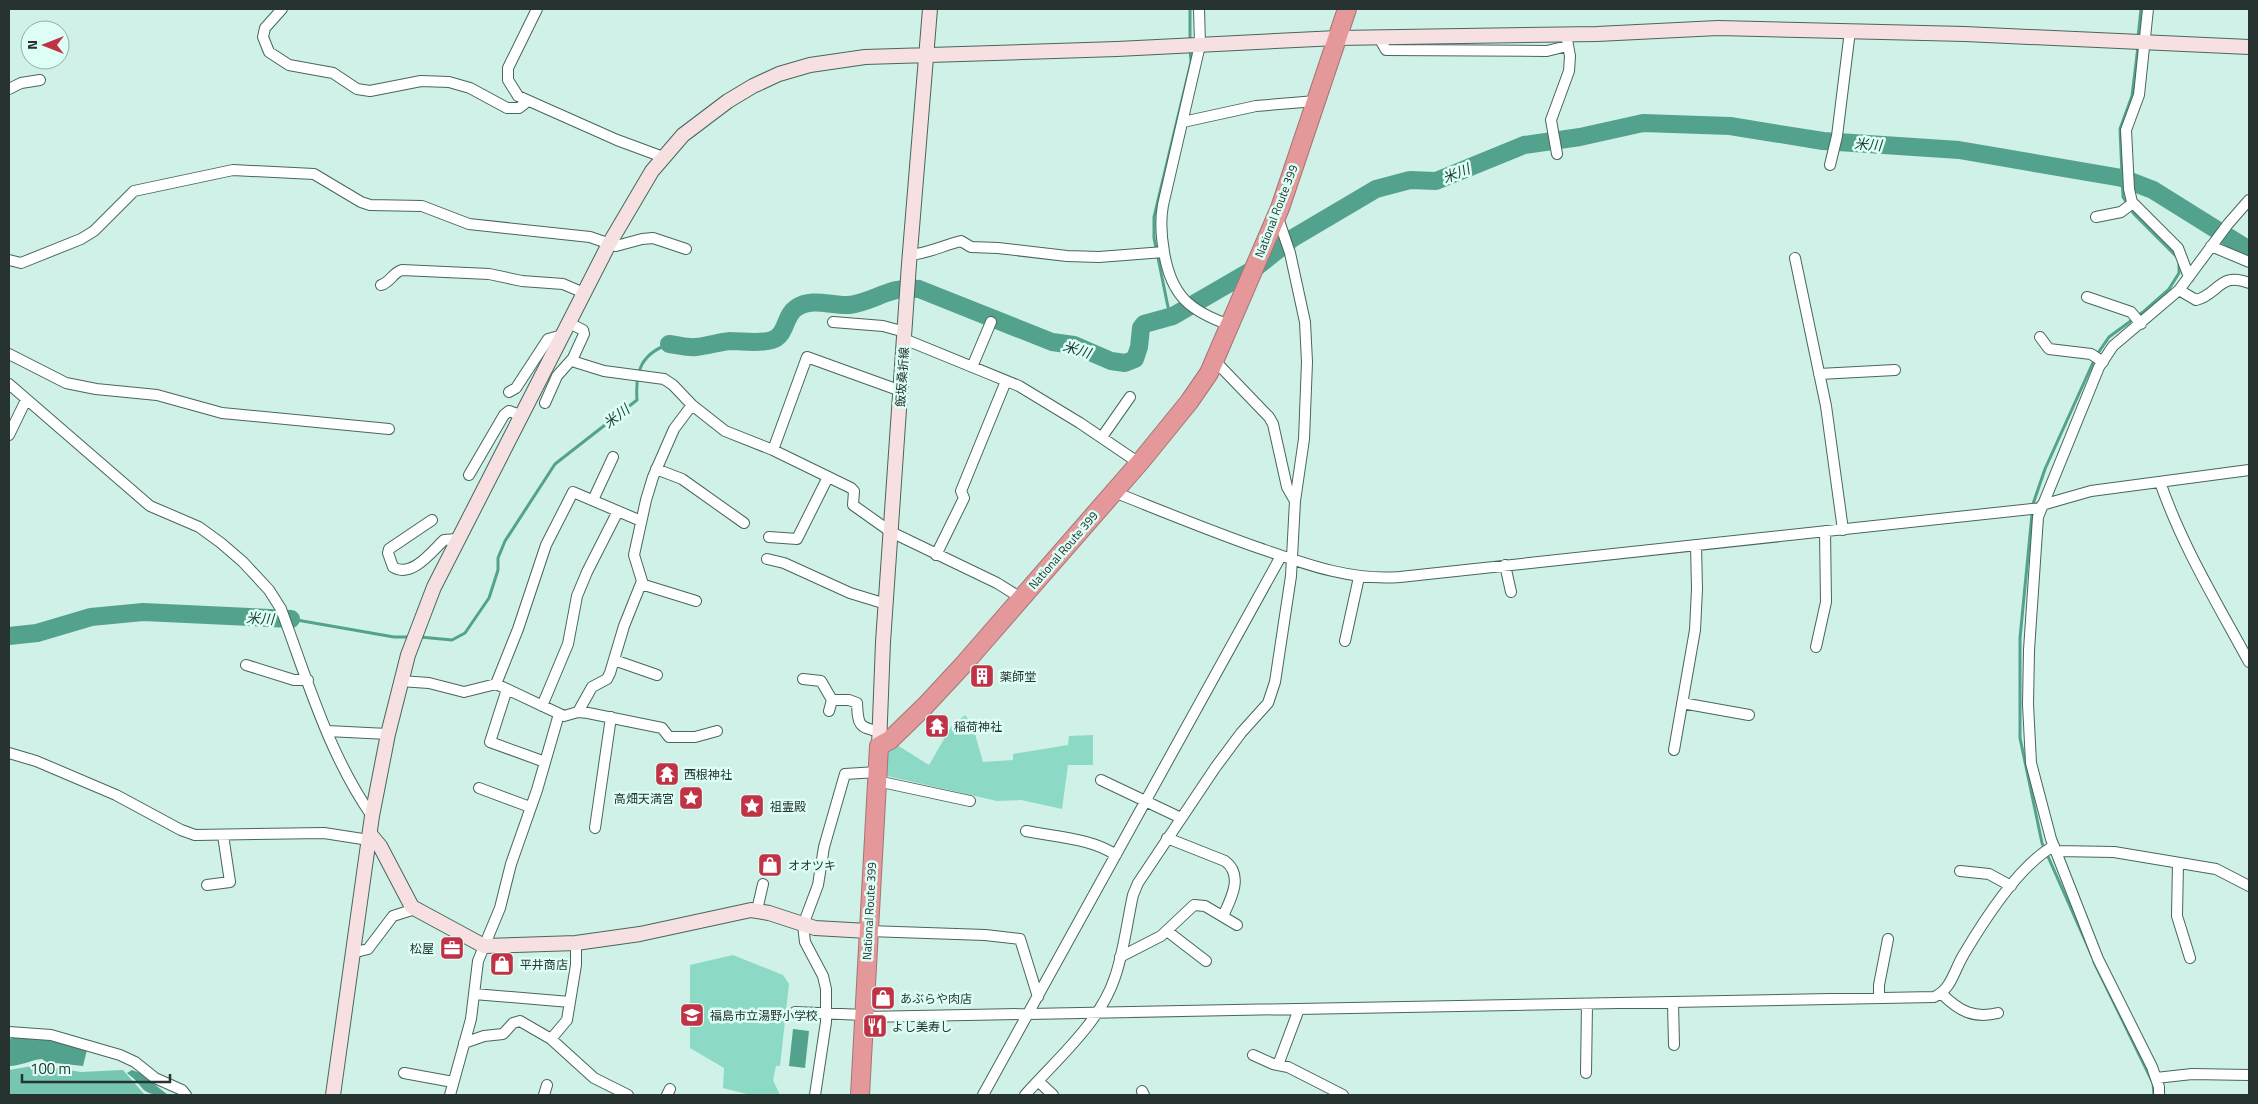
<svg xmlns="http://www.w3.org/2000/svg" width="2258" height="1104" font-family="'Titillium Web','Noto Sans JP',sans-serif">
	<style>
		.green { fill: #8cdac6 }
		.forest { fill: #77c6b2 }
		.water { fill: #53a28e }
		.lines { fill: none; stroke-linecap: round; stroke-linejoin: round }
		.stream { stroke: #53a28e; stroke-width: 3 }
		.river { stroke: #53a28e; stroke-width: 18 }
		.street-casing { stroke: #48665e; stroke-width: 12 }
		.secondary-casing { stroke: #48665e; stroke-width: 16 }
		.highway-casing { stroke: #a27575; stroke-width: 20 }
		.street { stroke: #fff; stroke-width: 10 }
		.secondary { stroke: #f7e0e1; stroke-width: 14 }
		.highway { stroke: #e4989a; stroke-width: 18 }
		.labels { text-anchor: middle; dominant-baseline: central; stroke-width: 5; stroke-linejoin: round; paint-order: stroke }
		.street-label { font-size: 12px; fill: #263330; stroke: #ddfef4 }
		.poi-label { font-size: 12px; fill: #263330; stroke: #ddfef4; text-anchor: start }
		.water-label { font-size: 14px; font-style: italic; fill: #173c33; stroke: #ddfef4 }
	</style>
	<rect width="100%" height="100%" fill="#d0f1e7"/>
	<!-- green -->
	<path class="green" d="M965 715 973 727 983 762 1013 760V754L1068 745 1069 736 1093 735V765H1068L1062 809 1021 800 997 801 887 776 881 773 884 756 894 743 929 765 951 727Z
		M733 955 783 975 789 984 780 1066H776L773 1080 780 1095H751L723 1088 724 1068 690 1048V965Z"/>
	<!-- forest -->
	<path class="forest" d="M38 1065 81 1072 123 1070 145 1095H9V1070Z"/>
	<!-- water -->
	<path class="water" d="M793 1029 809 1031 805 1068 789 1066Z
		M13 1037C40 1037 62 1042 87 1050L83 1066 46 1062 42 1059C30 1060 21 1066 9 1066V1040Z
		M132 1070 140 1073 168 1095C138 1095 147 1088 127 1073Z"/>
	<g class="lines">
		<!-- stream -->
		<path class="stream" d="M2138 38 2141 9
			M1190 41V9
			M2138 47 2132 96 2120 129 2123 197 2134 214 2177 257
			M1173 316 1168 307 1154 238V217L1191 62 1190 49
			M291 619 394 637H411
			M420 637 452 640 465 633 489 598 498 570V558L505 541 555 464 637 400C635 371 641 354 669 344
			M2092 956 2042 843 2020 738V638L2033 504 2045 469 2096 356 2109 337 2143 312 2169 289 2179 273V263
			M2094 962 2153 1083 2154 1095"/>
		<!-- river -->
		<path class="river" d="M669 344C678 345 687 348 696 347 707 346 719 342 730 341 743 341 760 344 772 340 787 335 784 316 796 308 812 297 831 306 849 305 874 302 891 285 919 289L1052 342 1074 345 1111 361 1125 363 1135 359 1139 347 1141 328 1144 324 1173 316 1254 269 1293 238 1376 189 1410 180 1436 181 1524 145 1580 137 1643 123 1730 126 1823 141 1959 150 2122 178 2153 190 2249 250
			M9 636 37 633 91 617 143 612 291 619"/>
		<defs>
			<path id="street" d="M282 9 265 28 263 37 269 52 289 65 333 73 357 89 370 91 421 81 449 82 470 88 507 108H519L528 101
				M537 9 508 68V80L518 96 617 140 663 157
				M1199 9 1200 45 1163 205C1160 221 1161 235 1164 252 1171 295 1189 311 1230 325
				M2148 9 2139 95 2126 130 2129 189 2132 202 2178 248 2189 277
				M1379 38 1386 50 1547 51 1567 46
				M9 89 21 83 40 80
				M1183 122 1256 106 1316 101
				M1557 154 1551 120 1569 71 1570 56 1567 40
				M1830 165 1837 136 1850 31
				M2096 217 2121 212 2133 203
				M2211 246 2249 262
				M909 255C927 254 944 245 961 241L971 247 998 248 1067 256 1099 257 1164 252
				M1795 258 1826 406 1843 530
				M9 260 21 263 81 239 94 231 134 191 233 170 314 174 361 202 370 205 422 206 469 224 590 237 616 246 642 239 653 238 686 249
				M381 285C391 282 392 273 402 270L489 274 522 281 563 284 584 293
				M2179 290 2196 300C2218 295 2220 271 2249 283
				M2087 297 2131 312 2141 324
				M833 322 883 326 905 332
				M569 323 583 330 584 334 573 358 575 362 604 371 664 379 673 385 692 405 725 431 773 450 851 488 854 491 853 505 891 532 997 583 1021 598
				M2040 337 2049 349 2091 354 2103 362
				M904 339 1019 386 1080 423 1139 463
				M9 354 66 383 96 389 157 395 222 413 389 429
				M1215 361 1269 417 1273 424 1287 487 1295 501
				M972 367 991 322
				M1819 374 1895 370
				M9 384 150 506 199 527 221 543 243 562 269 590 281 609C307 679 329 755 372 816
				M509 392 516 388 548 339 563 335
				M545 403 557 376 573 358
				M9 435 26 400
				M1102 437 1130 397
				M773 450 807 357 901 391
				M656 469 682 479 744 523
				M469 475 504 415 509 411 520 415
				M2160 482C2182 546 2217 603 2249 662
				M1114 492C1162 511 1210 531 1259 548 1305 564 1351 581 1400 577L2041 508
				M593 500 613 457
				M2042 505 2091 491 2249 470
				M432 520 389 549 388 553 393 567C412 579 433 550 444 540L457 539
				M769 537 797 539 828 477
				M936 555 964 498 961 491 1006 381
				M767 559 784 563 850 593 886 604
				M1505 565 1511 592
				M641 584 696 601
				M1345 641 1359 577
				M1816 647 1826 602 1825 531
				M614 660 657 675
				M246 665 294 680H308
				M803 679 821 681 832 700H849L857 703C858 725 858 727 880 732
				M400 681 429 683 464 692 496 684 564 716 578 712 588 713 662 728 669 737H695L717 731
				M496 684 518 629 546 545 573 492 641 521
				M507 689 490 742 545 762
				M1682 703 1749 715
				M542 706 568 644 577 596 587 572 618 511
				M829 711 832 700
				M578 712 592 687 607 679 610 673 624 626 642 581 634 555 646 500 653 477 674 429 692 405
				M327 731 388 734
				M1674 750 1695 630 1697 589 1696 545
				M9 753 36 761 116 795 181 830 195 835 324 833 369 840
				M1101 780 1181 818
				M877 781 970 801
				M479 788 530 807
				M595 828 611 717
				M1026 831C1055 837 1091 838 1116 855
				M1167 838 1225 861C1244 875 1231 899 1223 916
				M2056 851 2114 852 2216 869 2249 886
				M2178 863 2177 916 2190 958
				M1960 871 1989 874 2011 886
				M207 885 230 882 223 835
				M757 910 763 884
				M868 931 985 935 1020 939 1038 997
				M1167 931 1206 961
				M352 953 368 949 393 916 415 909
				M1120 957 1161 936 1194 905 1205 906 1237 925
				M474 994 570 1002
				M1942 994C1959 1011 1974 1019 1998 1013
				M1879 998V985L1888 939
				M1673 1003 1674 1045
				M795 1012 864 1015
				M864 1017 1934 997C1952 989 1954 970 1964 954 1983 922 2020 864 2054 846
				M9 1032 51 1035 120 1055 135 1062 155 1078 182 1090 186 1095
				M551 1039 567 1020 576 965V943
				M464 1043 484 1036 503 1034 513 1023 520 1021 551 1039 594 1078 628 1095
				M1253 1055 1273 1064 1288 1067 1343 1095
				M1278 1065 1299 1009
				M404 1073 453 1082
				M1586 1073 1587 1004
				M2156 1078 2192 1074 2249 1075
				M1038 1081 1053 1095
				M1142 1091 1144 1095
				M450 1095 471 1019 478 961 500 908 511 864 537 790 559 714
				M544 1095 547 1085
				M667 1095 670 1089
				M815 1095 826 1022V989L823 976 805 942 803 925 818 885 824 847 845 774 877 772
				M983 1095 1281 556
				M1025 1095C1056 1060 1100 1023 1115 977 1124 951 1127 922 1133 895L1138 883 1215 768 1241 733 1268 703 1275 682 1291 576 1295 501 1304 439 1307 362 1305 322 1290 253 1277 215
				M2159 1095V1087L2152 1067 2098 959 2051 839 2031 763 2028 704 2029 650 2038 517 2099 367 2113 346 2179 290 2228 224 2249 200"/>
			<path id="secondary" d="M879 746 883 642 909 264 930 9
				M370 834 380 846 412 907 484 946 576 943 640 934 751 910 769 913 815 928 868 931
				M333 1095 372 816 388 734 408 655 434 587 609 244 652 171 683 135 728 101 753 86 779 74 810 65 865 57 1117 49 1337 38 1597 34 1718 28 1965 34 2249 47"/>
			<path id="highway" d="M860 1095 879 746 890 740 925 706 964 664 1141 461 1189 402 1209 373 1280 208 1347 9"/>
		</defs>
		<!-- street casing -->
		<use href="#street" class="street-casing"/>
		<!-- secondary casing -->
		<use href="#secondary" class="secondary-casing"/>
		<!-- highway casing -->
		<use href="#highway" class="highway-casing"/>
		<!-- street -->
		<use href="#street" class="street"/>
		<!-- secondary -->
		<use href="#secondary" class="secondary"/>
		<!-- highway -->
		<use href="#highway" class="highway"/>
	</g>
	<!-- icons -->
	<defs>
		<symbol id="building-square" viewBox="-11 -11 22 22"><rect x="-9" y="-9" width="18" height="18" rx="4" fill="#c23246" stroke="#ddfef4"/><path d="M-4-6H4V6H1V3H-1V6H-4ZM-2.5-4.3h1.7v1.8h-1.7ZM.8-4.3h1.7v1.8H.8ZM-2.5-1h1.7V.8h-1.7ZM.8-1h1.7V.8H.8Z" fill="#fff"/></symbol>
		<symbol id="temple-square" viewBox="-11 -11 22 22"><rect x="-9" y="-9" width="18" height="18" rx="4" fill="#c23246" stroke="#ddfef4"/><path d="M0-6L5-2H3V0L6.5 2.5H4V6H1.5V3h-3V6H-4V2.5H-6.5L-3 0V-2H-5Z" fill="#fff"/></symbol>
		<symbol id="sight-square" viewBox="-11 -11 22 22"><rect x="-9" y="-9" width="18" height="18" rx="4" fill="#c23246" stroke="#ddfef4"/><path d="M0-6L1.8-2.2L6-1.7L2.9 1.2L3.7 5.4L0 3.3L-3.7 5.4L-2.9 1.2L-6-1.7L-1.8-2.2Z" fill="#fff"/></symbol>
		<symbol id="shop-square" viewBox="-11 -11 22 22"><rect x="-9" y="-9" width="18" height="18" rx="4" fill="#c23246" stroke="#ddfef4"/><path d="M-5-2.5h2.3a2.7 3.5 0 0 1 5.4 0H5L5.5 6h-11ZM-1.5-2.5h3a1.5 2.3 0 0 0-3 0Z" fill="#fff"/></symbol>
		<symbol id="office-square" viewBox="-11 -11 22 22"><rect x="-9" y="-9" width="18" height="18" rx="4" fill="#c23246" stroke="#ddfef4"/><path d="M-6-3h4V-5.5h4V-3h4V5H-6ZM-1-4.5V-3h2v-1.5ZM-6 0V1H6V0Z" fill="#fff"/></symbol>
		<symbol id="school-square" viewBox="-11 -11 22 22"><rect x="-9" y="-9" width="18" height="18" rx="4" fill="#c23246" stroke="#ddfef4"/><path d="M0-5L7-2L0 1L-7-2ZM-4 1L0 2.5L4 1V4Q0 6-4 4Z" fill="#fff"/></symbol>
		<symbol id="restaurant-square" viewBox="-11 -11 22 22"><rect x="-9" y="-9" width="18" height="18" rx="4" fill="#c23246" stroke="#ddfef4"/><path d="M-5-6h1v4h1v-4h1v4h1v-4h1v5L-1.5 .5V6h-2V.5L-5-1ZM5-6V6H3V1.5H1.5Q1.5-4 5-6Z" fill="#fff"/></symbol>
	</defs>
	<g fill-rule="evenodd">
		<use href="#building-square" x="968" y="662" width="28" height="28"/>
		<use href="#temple-square" x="923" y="712" width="28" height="28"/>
		<use href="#temple-square" x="653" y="760" width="28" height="28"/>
		<use href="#sight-square" x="677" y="784" width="28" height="28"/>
		<use href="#sight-square" x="738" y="792" width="28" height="28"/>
		<use href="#shop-square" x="756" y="851" width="28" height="28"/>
		<use href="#office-square" x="438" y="934" width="28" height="28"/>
		<use href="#shop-square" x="488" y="950" width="28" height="28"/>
		<use href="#shop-square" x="869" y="984" width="28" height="28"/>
		<use href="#school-square" x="678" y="1001" width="28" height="28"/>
		<use href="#restaurant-square" x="861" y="1012" width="28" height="28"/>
	</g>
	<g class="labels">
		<!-- street labels -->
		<g class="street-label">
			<text transform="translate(1276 211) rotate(-69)">National Route 399</text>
			<text transform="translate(902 377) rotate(-86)">飯坂桑折線</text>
			<text transform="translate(1063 550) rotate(-49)">National Route 399</text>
			<text transform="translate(869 911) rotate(-87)">National Route 399</text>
		</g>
		<!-- poi labels -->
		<g class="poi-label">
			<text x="1000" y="676">薬師堂</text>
			<text x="954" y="726">稲荷神社</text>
			<text x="684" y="774">西根神社</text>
			<text x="674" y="798" text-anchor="end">高畑天満宮</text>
			<text x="770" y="806">祖霊殿</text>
			<text x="788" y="865">オオツキ</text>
			<text x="434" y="948" text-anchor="end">松屋</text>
			<text x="520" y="964">平井商店</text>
			<text x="900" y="998">あぶらや肉店</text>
			<text x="710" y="1015">福島市立湯野小学校</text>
			<text x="892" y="1026">よし美寿し</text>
		</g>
		<!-- water labels -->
		<g class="water-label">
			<text transform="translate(1868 144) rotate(4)">米川</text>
			<text transform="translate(1456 173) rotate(-22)">米川</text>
			<text transform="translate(1077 349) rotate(17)">米川</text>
			<text transform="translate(616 416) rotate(-38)">米川</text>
			<text transform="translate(260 618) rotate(3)">米川</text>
		</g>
	</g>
	<!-- border -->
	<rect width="2258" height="1104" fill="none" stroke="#263330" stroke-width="20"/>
	<!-- north arrow -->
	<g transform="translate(45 45) rotate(270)"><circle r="24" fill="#ddfef4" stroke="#94ada6"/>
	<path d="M0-4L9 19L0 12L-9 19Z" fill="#c23246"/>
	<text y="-8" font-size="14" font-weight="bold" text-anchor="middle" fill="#263330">N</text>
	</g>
	<!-- scale -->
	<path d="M22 1074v8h148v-8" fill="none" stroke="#263330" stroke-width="2.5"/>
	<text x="30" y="1074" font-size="15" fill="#263330" stroke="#ddfef4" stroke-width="4" paint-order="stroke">100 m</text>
</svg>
